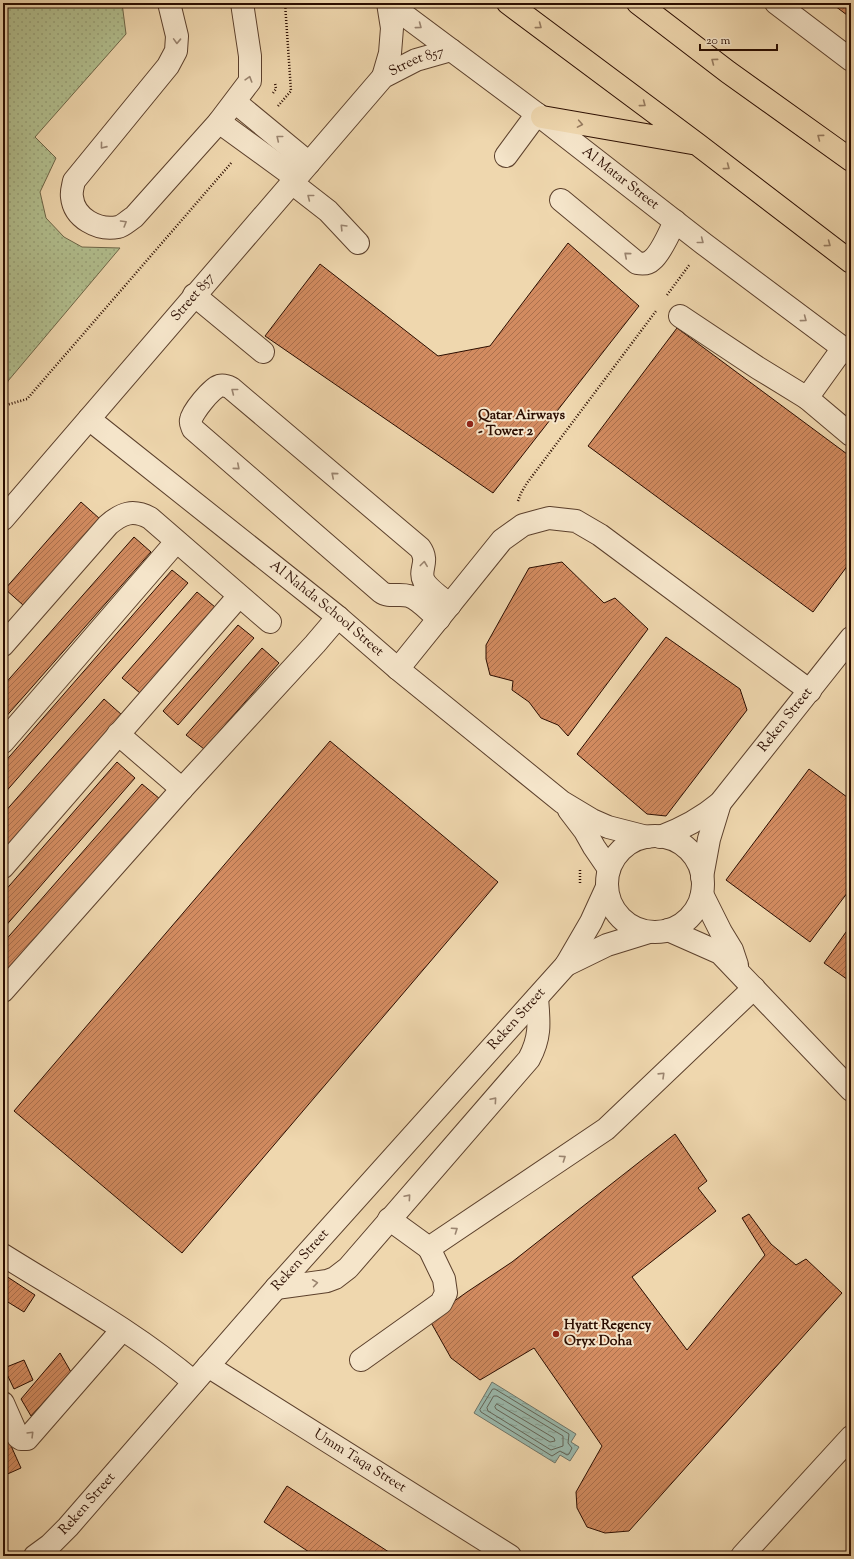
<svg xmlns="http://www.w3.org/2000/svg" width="854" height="1559" font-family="'Sorts Mill Goudy',serif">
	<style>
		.park { fill: url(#park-dots); stroke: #6e6648 }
		.water { fill: url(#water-ripples); stroke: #6e7468 }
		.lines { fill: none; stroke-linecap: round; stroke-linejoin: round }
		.shore { stroke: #626356; stroke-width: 1 }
		.building { fill: url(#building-hatch); stroke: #2b0d00 }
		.minor-casing { stroke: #5c402c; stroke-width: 24 }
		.highway-casing { stroke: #2b0d00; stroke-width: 24 }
		.path { stroke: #2b0d00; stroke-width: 2.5; stroke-dasharray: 1 2; stroke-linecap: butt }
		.minor { stroke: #f5e5ca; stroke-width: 22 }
		.highway { stroke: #efd7ae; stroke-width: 22 }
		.oneway { stroke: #9a846f }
		.oneway2 { stroke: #977c60 }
		.poi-dot { fill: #8f2418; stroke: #f5e5ca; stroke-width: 1.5 }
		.labels { text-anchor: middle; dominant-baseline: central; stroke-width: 4; stroke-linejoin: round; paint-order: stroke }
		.street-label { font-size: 14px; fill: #2b0d00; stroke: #f5e5ca }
		.poi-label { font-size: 14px; font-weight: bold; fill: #2b0d00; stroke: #f5e5ca; text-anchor: start }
	</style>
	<defs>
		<pattern id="park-dots" width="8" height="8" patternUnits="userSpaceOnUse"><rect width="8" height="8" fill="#b2bf8f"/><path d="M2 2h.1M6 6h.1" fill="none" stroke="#99a37a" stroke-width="1.8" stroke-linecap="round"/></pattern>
		<pattern id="water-ripples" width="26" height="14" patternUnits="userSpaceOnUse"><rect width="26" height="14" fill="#9ab9ad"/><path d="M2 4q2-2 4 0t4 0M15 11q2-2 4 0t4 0" fill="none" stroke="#859e93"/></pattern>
		<pattern id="building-hatch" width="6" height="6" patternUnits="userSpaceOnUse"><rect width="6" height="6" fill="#d28b60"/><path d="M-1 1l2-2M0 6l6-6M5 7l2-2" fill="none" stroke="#ab704d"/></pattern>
	</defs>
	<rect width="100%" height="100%" fill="#efd7ae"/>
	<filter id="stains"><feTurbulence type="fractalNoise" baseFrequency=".005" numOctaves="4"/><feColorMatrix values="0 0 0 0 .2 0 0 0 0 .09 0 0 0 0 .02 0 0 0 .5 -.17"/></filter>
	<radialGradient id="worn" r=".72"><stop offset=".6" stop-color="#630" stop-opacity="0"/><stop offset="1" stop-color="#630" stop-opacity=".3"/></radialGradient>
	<!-- park -->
	<path class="park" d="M3 3H122L126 34 35 137 56 158 40 192 46 218 64 237 82 247 120 248 8 381 4 396H3Z"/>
	<!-- water -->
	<path class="water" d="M492 1382 576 1434 571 1442 579 1447 570 1461 560 1455 555 1463 474 1413Z"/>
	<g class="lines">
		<!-- shore -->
		<path class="shore" d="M493 1389H495L569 1434 568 1443 572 1448 569 1454 567 1455 560 1451 552 1456 481 1412 480 1410Z
			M494 1396H497L563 1436V1446L551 1450 488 1411 487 1408Z
			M497 1404 554 1438 555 1441 550 1442 496 1409 495 1407Z"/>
	</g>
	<!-- building -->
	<path class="building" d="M831 3H851V18Z
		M568 243 639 306 493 493 265 336 320 264 438 356 490 346Z
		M677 328 851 457V561L813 612 588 446Z
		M81 502 100 519 23 605 5 589Z
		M134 537 151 552 3 720V686Z
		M562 562 604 603 615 598 648 629 568 736 558 725 541 718 529 702 512 690 513 681 490 675 486 659V645L529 568Z
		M172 570 188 583 3 795V764Z
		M197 592 215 607 140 693 122 678Z
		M238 625 254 638 178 725 163 711Z
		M666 637 740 689 747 710 666 816 647 814 577 754Z
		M262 648 279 663 204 749 186 735Z
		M104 699 122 715 3 851V814Z
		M330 741 498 882 182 1253 14 1111Z
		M117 762 135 778 3 929V893Z
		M809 769 851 800V888L810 942 726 880Z
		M142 784 160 799 3 979V943Z
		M851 925V982L824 963Z
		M675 1134 707 1181 698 1188 716 1211 632 1277 687 1350 765 1255 742 1218 749 1214 771 1244 796 1265 806 1259 842 1293 629 1531 605 1533 587 1527 577 1508 576 1492 602 1446 534 1348 480 1380 451 1358 429 1319 467 1292 512 1262Z
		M3 1274 35 1295 24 1312 3 1299Z
		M60 1353 71 1372 31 1416 21 1399Z
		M24 1360 33 1380 14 1389 4 1368Z
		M3 1428 21 1468 3 1476Z
		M287 1486 395 1556H315L264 1522Z"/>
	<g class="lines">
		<defs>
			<g id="minor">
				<path d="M169 3 177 36 176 51 168 66 74 181C73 186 71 192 72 197 74 218 98 231 118 227 123 226 129 220 134 217L219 122 250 81V56L242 3"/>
				<path id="s1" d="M388 3 537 114 704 244 851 354"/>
				<path d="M776 3 851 60"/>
				<path d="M383 77 390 53 392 28 388 3"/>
				<path d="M235 102 309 163"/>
				<path d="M219 122 296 178"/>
				<path d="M506 156 537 114"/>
				<path d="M292 183 328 211 358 243"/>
				<path d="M561 200 637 263C642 264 648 264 652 260 660 254 671 230 675 221"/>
				<path d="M194 295 263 352"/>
				<path d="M680 316 758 368 807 398 843 348"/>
				<path d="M807 398 851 435"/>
				<path id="s2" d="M89 419 338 617 398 669 562 802 592 820 608 827 647 837"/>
				<path id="s3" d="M3 519 383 77 416 60 451 50"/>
				<path d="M439 619C430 612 419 599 409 596 399 593 389 598 381 592L193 429C192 426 190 423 191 420 192 412 212 388 219 386 223 385 227 386 231 388L420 548C430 562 418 570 424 581 428 589 443 599 450 605"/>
				<path d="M3 645 108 525C122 513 133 509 150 518L270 622"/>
				<path d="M398 669 502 540 523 525 549 518 576 521 600 535 810 691"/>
				<path d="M118 734 182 789"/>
				<path d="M3 742 176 542"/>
				<path d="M569 810 585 831 594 847 609 869"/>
				<circle cx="655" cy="884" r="48"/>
				<path id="s4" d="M660 837C682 829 702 818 720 803L851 638"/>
				<path d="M3 867 239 596"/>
				<path d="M702 877 709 839 720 803"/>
				<path d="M702 894 721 932 732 950 737 965"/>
				<path d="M668 930 720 953 851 1090"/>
				<path d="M566 965 607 945 649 932"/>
				<path d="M3 991 182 789 315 644 338 617"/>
				<path d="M389 1219 429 1248 606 1129 754 988"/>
				<path d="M3 1255C67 1295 136 1333 194 1382"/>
				<path d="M276 1288 327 1281 335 1278 348 1268 529 1059C541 1037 539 1022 537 998"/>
				<path d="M361 1360 441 1303 446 1293 444 1279 429 1248"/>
				<path id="s5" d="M208 1366 510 1556"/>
				<path d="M3 1403 18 1437 21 1439H27L122 1330"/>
				<path id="s6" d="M35 1556 50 1545 68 1527 276 1288 566 965 591 922 607 887"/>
				<path d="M742 1556 851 1437"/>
			</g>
			<path id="highway" d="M508 3 697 144 851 262
				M638 3 728 72 851 160
				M542 117 692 143"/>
		</defs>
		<!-- minor casing -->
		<use href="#minor" class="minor-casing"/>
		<!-- highway casing -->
		<use href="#highway" class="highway-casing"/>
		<!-- path -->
		<path class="path" d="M273 93 276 89 275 83
			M278 106 291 91 285 3
			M667 295 690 264
			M3 406 27 399 232 162
			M518 501 521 493 527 483 656 311
			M580 883V870"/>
		<!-- minor -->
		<use href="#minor" class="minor"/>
		<!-- highway -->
		<use href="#highway" class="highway"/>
	</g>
	<!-- one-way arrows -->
	<defs><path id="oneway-chevron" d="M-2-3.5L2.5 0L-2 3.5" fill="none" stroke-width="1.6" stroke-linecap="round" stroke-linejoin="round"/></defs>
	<g class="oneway">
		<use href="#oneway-chevron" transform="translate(419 26) rotate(37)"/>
		<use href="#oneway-chevron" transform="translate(177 41) rotate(92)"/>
		<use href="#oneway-chevron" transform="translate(249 79) rotate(-73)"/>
		<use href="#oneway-chevron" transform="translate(279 138) rotate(-141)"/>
		<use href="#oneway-chevron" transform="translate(103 146) rotate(129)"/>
		<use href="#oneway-chevron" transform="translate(310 197) rotate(-142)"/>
		<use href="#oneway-chevron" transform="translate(124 223) rotate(-31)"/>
		<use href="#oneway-chevron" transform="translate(343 227) rotate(-134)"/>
		<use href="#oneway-chevron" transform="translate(701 241) rotate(38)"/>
		<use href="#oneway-chevron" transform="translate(627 255) rotate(-140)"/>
		<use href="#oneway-chevron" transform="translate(804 319) rotate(37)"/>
		<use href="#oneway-chevron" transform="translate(234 391) rotate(-142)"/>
		<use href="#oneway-chevron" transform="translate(237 467) rotate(41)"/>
		<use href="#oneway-chevron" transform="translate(334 475) rotate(-140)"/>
		<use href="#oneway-chevron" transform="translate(424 564) rotate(-83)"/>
		<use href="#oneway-chevron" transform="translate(662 1075) rotate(-44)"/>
		<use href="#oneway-chevron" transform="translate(494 1100) rotate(-49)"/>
		<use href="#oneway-chevron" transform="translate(563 1158) rotate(-34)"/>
		<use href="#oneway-chevron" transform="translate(408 1197) rotate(-49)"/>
		<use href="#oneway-chevron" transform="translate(455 1230) rotate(-34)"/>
		<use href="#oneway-chevron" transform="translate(315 1283) rotate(-8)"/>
		<use href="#oneway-chevron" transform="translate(31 1434) rotate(-45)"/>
	</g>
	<g class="oneway2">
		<use href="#oneway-chevron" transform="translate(539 26) rotate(37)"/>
		<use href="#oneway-chevron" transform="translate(714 61) rotate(-143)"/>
		<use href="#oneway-chevron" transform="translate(643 104) rotate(37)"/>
		<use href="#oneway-chevron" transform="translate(580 124) rotate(10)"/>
		<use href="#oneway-chevron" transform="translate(820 137) rotate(-143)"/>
		<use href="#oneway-chevron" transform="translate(727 167) rotate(37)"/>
		<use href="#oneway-chevron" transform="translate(828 244) rotate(37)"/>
	</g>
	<!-- markers -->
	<g class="poi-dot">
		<circle cx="470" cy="424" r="4"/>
		<circle cx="556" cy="1334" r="4"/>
	</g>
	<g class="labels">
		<!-- street labels -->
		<g class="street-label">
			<text stroke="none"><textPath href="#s3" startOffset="620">Street 857</textPath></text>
			<text stroke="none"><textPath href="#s1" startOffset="291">Al Matar Street</textPath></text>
			<text stroke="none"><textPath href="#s3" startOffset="292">Street 857</textPath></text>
			<text stroke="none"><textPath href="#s2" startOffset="304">Al Nahda School Street</textPath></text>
			<text stroke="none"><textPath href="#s4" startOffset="175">Reken Street</textPath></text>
			<text stroke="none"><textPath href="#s6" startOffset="722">Reken Street</textPath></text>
			<text stroke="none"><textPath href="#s6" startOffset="398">Reken Street</textPath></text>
			<text stroke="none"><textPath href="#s5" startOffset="179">Umm Taqa Street</textPath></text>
			<text stroke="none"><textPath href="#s6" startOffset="74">Reken Street</textPath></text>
		</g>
		<!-- poi labels -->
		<g class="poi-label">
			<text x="478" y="416">Qatar Airways<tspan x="478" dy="16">- Tower 2</tspan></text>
			<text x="564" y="1326">Hyatt Regency<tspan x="564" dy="16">Oryx Doha</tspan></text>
		</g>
	</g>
	<!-- margin -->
	<rect width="854" height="1559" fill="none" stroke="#efd7ae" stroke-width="16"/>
	<rect x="4" y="4" width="846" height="1551" fill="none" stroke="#2b0d00" stroke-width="2"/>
	<rect x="8" y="8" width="838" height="1543" fill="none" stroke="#2b0d00"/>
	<!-- scale -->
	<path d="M700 44v6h77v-6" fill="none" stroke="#2b0d00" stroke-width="2"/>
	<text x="706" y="44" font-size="12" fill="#2b0d00" stroke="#f5e5ca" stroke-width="3" paint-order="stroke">20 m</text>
	<rect width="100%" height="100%" filter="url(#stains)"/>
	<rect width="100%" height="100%" fill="url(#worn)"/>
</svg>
